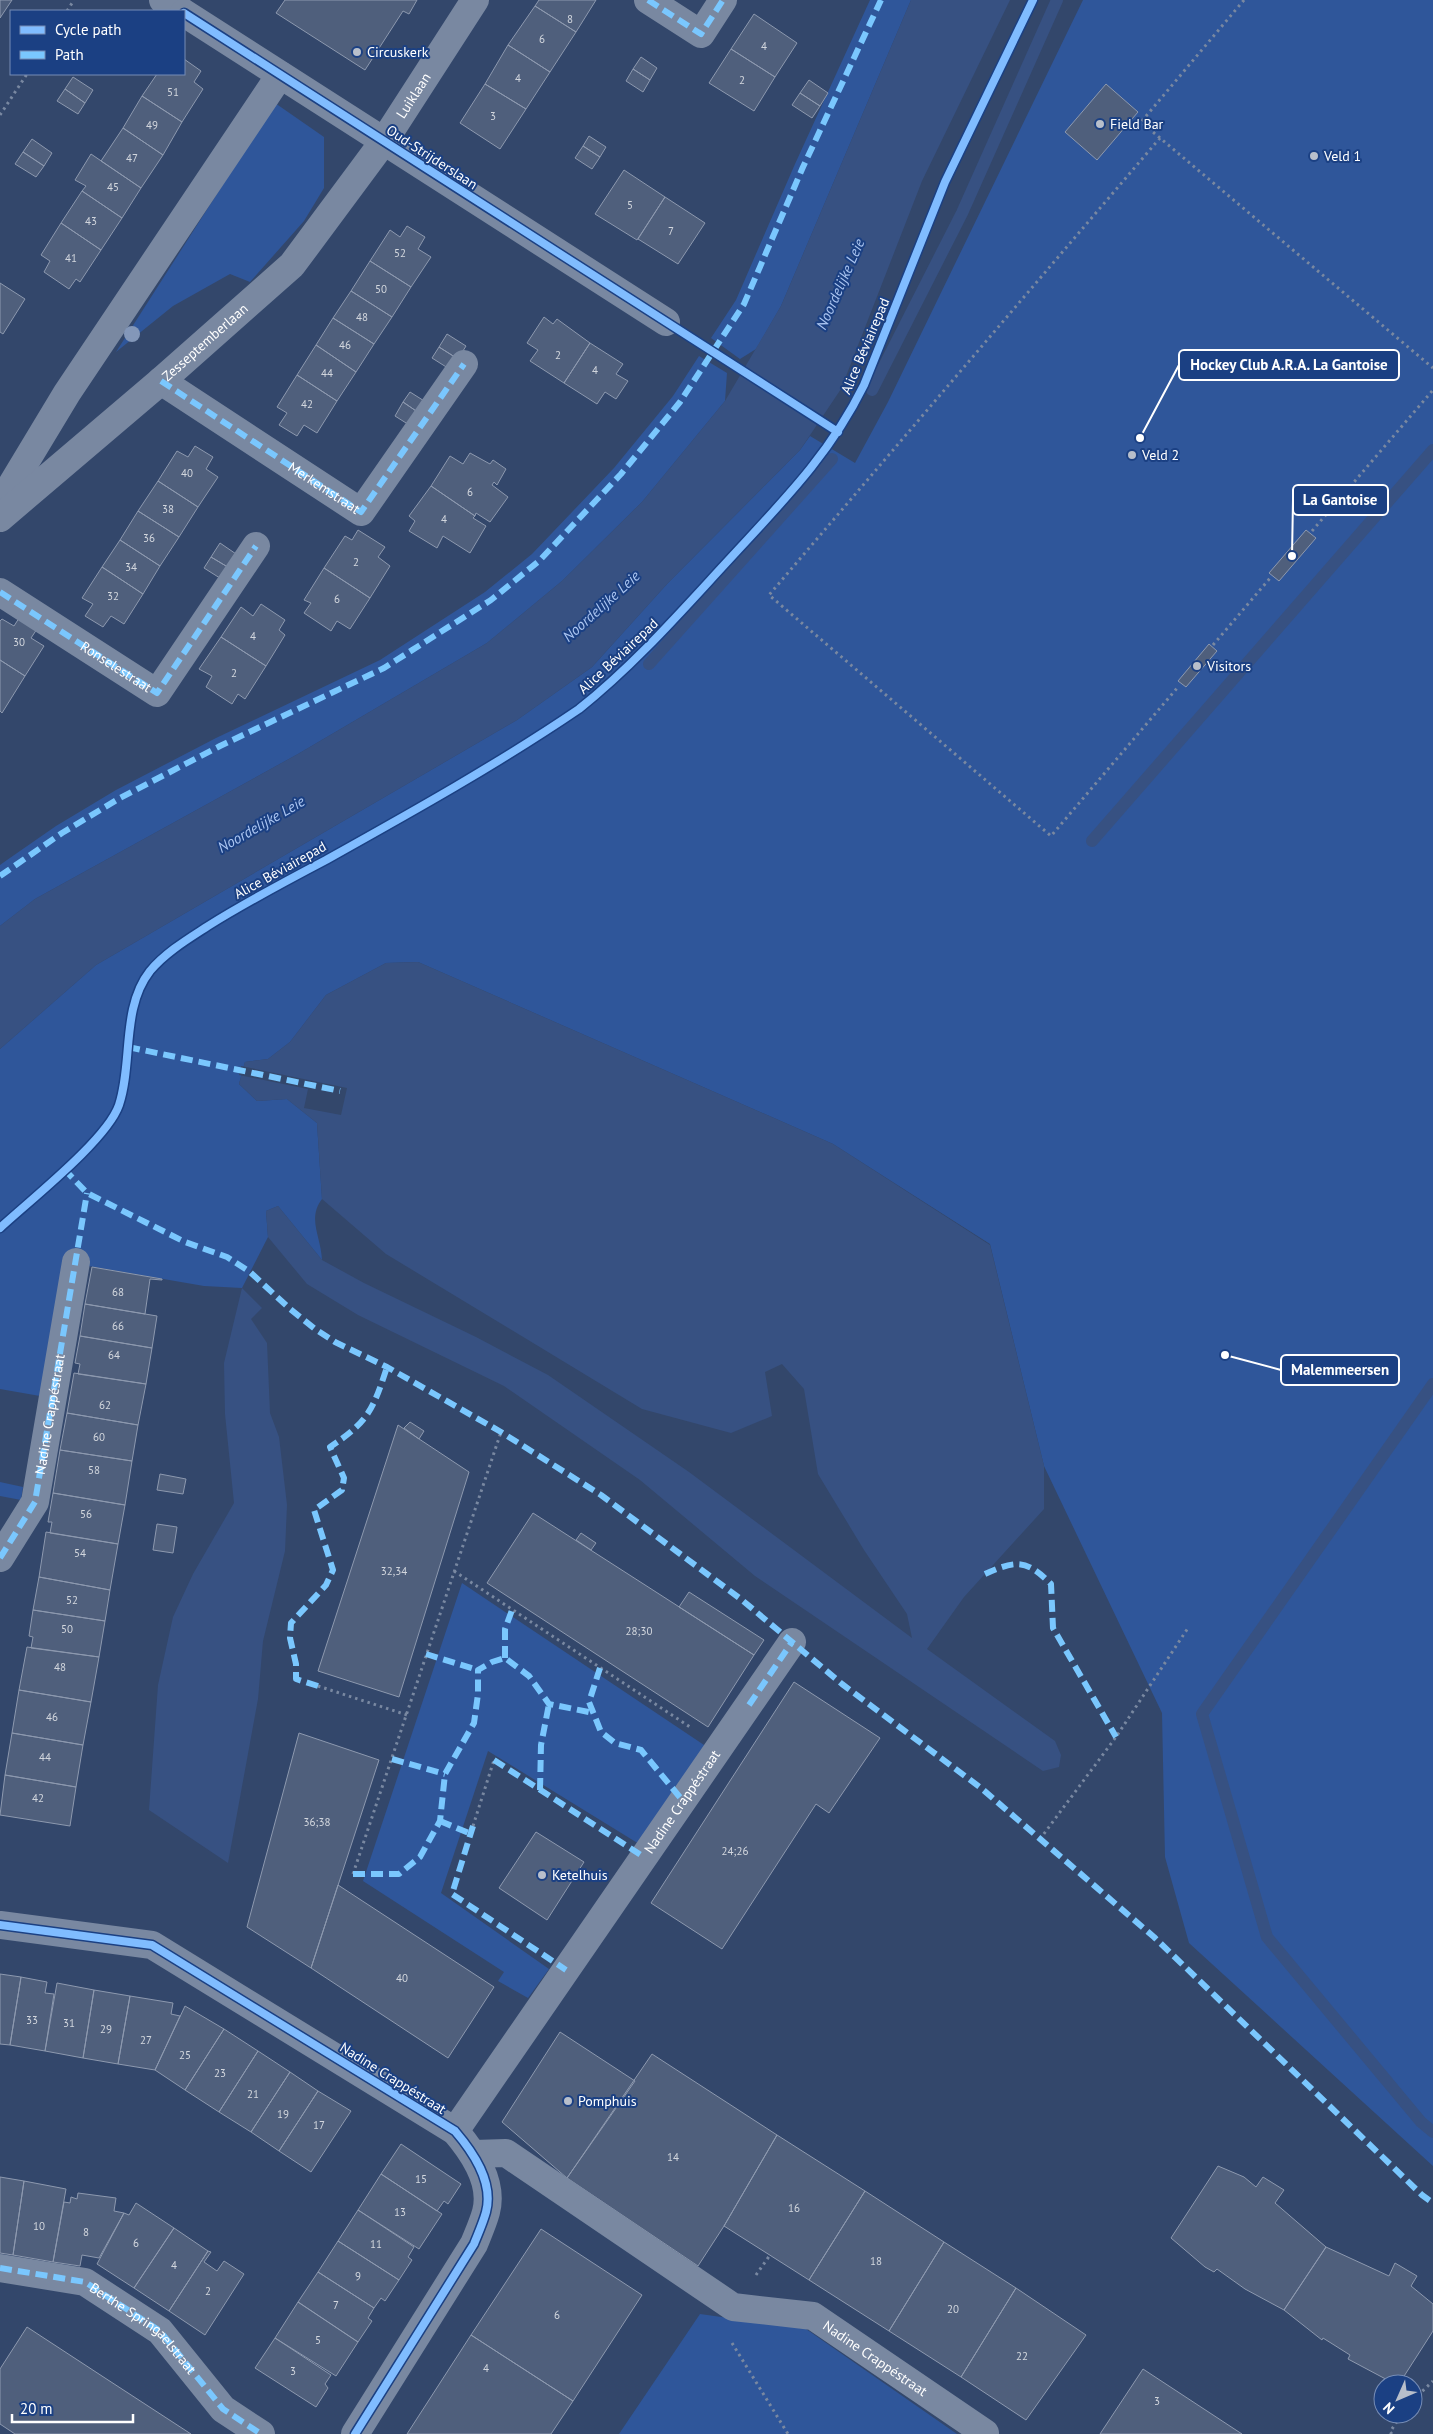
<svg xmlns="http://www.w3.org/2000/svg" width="1433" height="2434" font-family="'PT Sans',sans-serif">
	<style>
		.green { fill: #2f569a }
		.water { fill: #375182 }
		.pier { fill: #33476b }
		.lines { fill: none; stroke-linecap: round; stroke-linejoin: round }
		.stream { stroke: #375182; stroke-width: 12 }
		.building { fill: #4f5f7c; stroke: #8d99af }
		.path { stroke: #7988a1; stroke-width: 3; stroke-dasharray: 2.5 4; stroke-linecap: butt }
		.street { stroke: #7988a1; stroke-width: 28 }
		.quiet { stroke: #7ac7fe; stroke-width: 6; stroke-dasharray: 12 6; stroke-linecap: butt }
		.cycleway-casing { stroke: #1b4083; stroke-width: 11 }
		.cycleway { stroke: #80bcff; stroke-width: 8 }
		.tree { fill: #8397b9 }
		.poi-dot { fill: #b8bfcb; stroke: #1b4083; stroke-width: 2 }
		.labels { text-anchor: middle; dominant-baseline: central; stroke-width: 4; stroke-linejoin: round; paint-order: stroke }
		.number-label { font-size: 11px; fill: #d3d7de }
		.poi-label { font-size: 14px; fill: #fff; stroke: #1b4083; text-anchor: start }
		.street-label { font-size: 14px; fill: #fff; stroke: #1b4083 }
		.water-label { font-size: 15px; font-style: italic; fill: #acc6f2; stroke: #1b4083 }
		.leader { fill: none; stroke: #fff; stroke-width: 2 }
		.callout-dot { fill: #fff; stroke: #1b4083; stroke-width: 2 }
		.callout { fill: #1b4083; stroke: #fff; stroke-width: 2 }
		.callout-label { font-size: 15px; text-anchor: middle; font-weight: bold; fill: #fff }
	</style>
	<rect width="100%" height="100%" fill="#33476b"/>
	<!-- green -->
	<path class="green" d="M870 0H911L781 306 756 349 740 359 711 338 736 300 795 164Z
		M1083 0H1433V2166L1189 1943 1165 1857 1162 1713 1044 1466 990 1244 833 1144 418 962 386 963 326 995 290 1042 268 1059 245 1062 239 1084 257 1101 287 1099 317 1123 322 1199C307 1219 321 1236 322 1260L278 1206 266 1211 268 1237 242 1288 204 1286 65 1262 40 1396 0 1389V1049L96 965 517 720 592 667 667 584 800 450 810 436 855 463 888 402Z
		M275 103 324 137V188L304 221 250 282 230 274 173 306 116 352Z
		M699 356 727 373 725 401 642 502 562 581 487 643 298 754 35 899 0 926V865L7 860 56 826 116 790 216 738 380 660 485 592 532 554 614 468 673 396Z
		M0 1482 23 1487 21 1500 0 1496Z
		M462 1583 710 1749 644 1847 488 1751 441 1893 549 1969 528 1998 498 1981 504 1972 363 1881Z
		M700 2314 806 2329 957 2434H619Z"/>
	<!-- water -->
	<path class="water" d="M911 0H1010L922 181 841 389 800 450 667 584 592 667 517 720 96 965 0 1049V926L35 899 298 754 487 643 562 581 642 502 725 401 781 306Z
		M418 962 833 1144 990 1245 1044 1466V1509L964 1597 927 1649 1055 1741 1061 1755 1059 1767 1043 1771 755 1576 640 1480 504 1386 358 1315 307 1284 268 1237 266 1211 278 1206 322 1260 364 1283 476 1337 548 1375 689 1472 912 1638 907 1614 864 1550 818 1474 804 1389 782 1364 765 1372 772 1416 731 1433 642 1409 386 1254 322 1199 317 1123 287 1099 257 1101 239 1084 245 1062 268 1059 290 1042 326 995 386 963Z
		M242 1288 262 1308 251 1319 267 1343 270 1413 279 1437 287 1505 285 1551 263 1641 258 1699 228 1863 149 1810 158 1685 173 1617 193 1574 234 1503 225 1414 224 1363Z"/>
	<!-- pier -->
	<path class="pier" d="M241 1066 347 1088 341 1115 304 1108 308 1089 239 1075Z"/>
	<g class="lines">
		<!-- stream -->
		<path class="stream" d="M872 390 962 213 1057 0
			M649 664 832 459
			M1092 841 1433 450
			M1433 1384 1202 1714 1267 1937 1421 2122 1433 2132"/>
	</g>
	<!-- building -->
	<path class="building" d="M0 0H12L0 18Z
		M285 0H417L409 14 403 11 365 70 276 13Z
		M539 0H596L576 32 535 6Z
		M535 6 576 32 550 72 508 45Z
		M754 14 797 43 775 77 731 49Z
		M508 45 550 72 526 109 485 84Z
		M731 49 775 77 754 111 709 83Z
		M641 57 657 68 650 80 633 69Z
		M184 59 201 71 194 82 203 89 182 122 142 96 157 74H184Z
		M633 69 650 80 643 92 626 81Z
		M73 77 93 90 85 103 65 89Z
		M809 80 828 93 820 106 800 93Z
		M485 84 526 109 500 149 460 123Z
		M1106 84 1138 112 1097 160 1065 132Z
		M65 89 85 103 78 114 57 101Z
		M800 93 820 106 812 118 792 105Z
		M142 96 182 122 163 155 123 128Z
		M123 128 163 155 141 188 101 161Z
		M589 136 606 147 600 157 583 146Z
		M32 139 52 153 44 166 23 152Z
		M583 146 600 157 592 169 575 158Z
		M23 152 44 166 36 177 15 164Z
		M91 154 141 188 122 218 82 191 86 186 75 180Z
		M624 170 665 197 637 240 595 214Z
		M82 191 122 218 101 250 61 223Z
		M665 197 705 223 678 264 638 239Z
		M61 223 101 250 80 282 76 279 69 289 44 272 50 261 41 255Z
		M407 226 425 237 418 249 431 257 411 287 370 261 390 230 400 237Z
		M370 261 411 287 392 317 351 291Z
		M0 283 25 299 3 334 0 332Z
		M351 291 392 317 374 344 333 318Z
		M544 317 553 324 557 319 590 343 564 383 530 361 538 350 527 343Z
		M333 318 374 344 356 372 316 345Z
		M447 334 466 346 458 359 439 347Z
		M590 343 623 364 616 374 628 381 616 399 605 392 597 404 564 383Z
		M316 345 356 372 337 401 297 375Z
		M439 347 458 359 451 370 432 358Z
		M297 375 337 401 317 433 304 425 297 436 279 425 287 413 277 407Z
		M410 392 429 404 422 415 403 402Z
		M403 402 422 415 414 428 395 416Z
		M195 446 213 457 206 469 218 477 198 507 158 481 177 451 188 457Z
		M470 453 490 464 493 460 506 469 497 485 494 482 492 485 508 497 490 522 476 513 475 516 431 486 450 456 463 464Z
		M158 481 198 507 179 537 138 511Z
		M431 486 475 516 473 518 486 526 470 553 443 536 437 548 409 531 415 521 409 516Z
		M138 511 179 537 160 566 120 540Z
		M358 530 385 547 378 557 390 566 370 598 324 568 345 536 352 540Z
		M1306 530 1316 538 1279 581 1269 573Z
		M120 540 160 566 143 594 102 567Z
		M220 543 239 556 231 569 211 557Z
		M211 557 231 569 223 580 204 568Z
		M102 567 143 594 124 624 111 616 103 627 85 616 93 604 82 598Z
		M324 568 370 598 350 629 337 621 331 631 304 613 311 603 304 600Z
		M261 604 285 620 279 630 285 635 266 666 221 637 241 607 253 616Z
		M21 615 39 626 31 638 44 646 25 676 0 660V621L2 619 14 626Z
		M221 637 266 666 245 699 238 694 232 704 206 687 212 676 199 669Z
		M1209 644 1217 651 1186 687 1178 681Z
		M0 660 25 676 2 713 0 711Z
		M92 1267 162 1279V1280L150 1279 145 1314 85 1304Z
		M85 1304 157 1316 152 1348 80 1336Z
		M80 1336 152 1348 146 1384 78 1374 80 1364 75 1363Z
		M74 1373 146 1384 138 1425 67 1413Z
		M67 1413 138 1425 132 1461 60 1450Z
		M410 1422 424 1431 419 1439 404 1428Z
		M398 1425 469 1472 399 1697 318 1671Z
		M60 1450 132 1461 125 1505 53 1493Z
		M160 1474 186 1479 183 1494 157 1490Z
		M53 1493 125 1505 118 1544 50 1533 52 1522H48Z
		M533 1513 754 1655 708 1727 487 1583Z
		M157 1524 177 1527 173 1553 153 1550Z
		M46 1532 118 1544 110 1590 39 1577Z
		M581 1533 596 1543 591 1550 576 1540Z
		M39 1577 110 1590 105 1621 33 1610Z
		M689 1592 764 1640 754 1655 679 1607Z
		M33 1610 105 1621 99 1657 31 1648 33 1637 29 1636Z
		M27 1647 99 1657 91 1702 19 1690Z
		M794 1682 880 1738 829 1813 816 1804 722 1949 651 1903Z
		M19 1690 91 1702 83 1745 12 1733Z
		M12 1733 83 1745 76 1787 5 1775Z
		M299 1733 379 1760 311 1968 247 1927Z
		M5 1775 76 1787 70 1826 0 1815Z
		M536 1832 584 1862 547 1920 499 1888Z
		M338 1885 494 1987 448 2058 311 1968Z
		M0 1974 21 1977 10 2045 0 2044Z
		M21 1977 47 1982 45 1993 54 1994 45 2051 10 2045Z
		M57 1983 94 1990 83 2058 45 2051Z
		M94 1990 130 1996 118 2064 83 2058Z
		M130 1996 173 2003 171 2014 180 2016 155 2070 118 2064Z
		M185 2006 224 2029 185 2090 155 2070Z
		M224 2029 258 2051 219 2112 185 2090Z
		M560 2032 635 2081 567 2178 502 2122Z
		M258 2051 290 2072 251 2132 219 2112Z
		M652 2054 777 2135 724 2226 698 2266 567 2178Z
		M290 2072 318 2091 279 2151 251 2132Z
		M318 2091 351 2111 311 2172 279 2151Z
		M777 2135 865 2191 809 2280 724 2226Z
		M401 2144 461 2184 448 2204 444 2201 437 2211 381 2174Z
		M1218 2166 1244 2177 1256 2187 1263 2177 1284 2190 1275 2203 1326 2247 1284 2310 1245 2289 1217 2269 1214 2272 1205 2267 1171 2238Z
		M381 2174 442 2214 419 2249 358 2210Z
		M0 2177 24 2181 13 2255 0 2253Z
		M24 2181 66 2189 53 2262 13 2255Z
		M865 2191 944 2242 889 2331 809 2280Z
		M78 2193 116 2198 114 2211 124 2213 99 2258 82 2255 80 2266 53 2262 64 2202 70 2203 71 2197 77 2199Z
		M136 2203 174 2228 134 2288 97 2264 124 2213 129 2215Z
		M358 2210 414 2247 408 2257 412 2260 399 2280 338 2241Z
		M174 2228 208 2251 169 2311 134 2288Z
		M541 2229 642 2295 573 2401 471 2335Z
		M338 2241 399 2280 385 2301 381 2298 374 2308 318 2272Z
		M944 2242 1016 2288 961 2377 889 2331Z
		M1326 2247 1389 2276 1395 2263 1417 2276 1411 2286 1433 2304V2331L1399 2384H1395L1348 2359 1350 2355 1323 2338 1322 2340 1284 2310Z
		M208 2251 211 2252 204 2262 217 2271 224 2261 244 2274 205 2335 169 2311Z
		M318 2272 374 2308 368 2318 372 2321 358 2342 298 2302Z
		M1016 2288 1086 2335 1026 2420 961 2377Z
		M298 2302 358 2342 336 2376 275 2338Z
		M27 2327 105 2378 191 2434H15L0 2424V2369Z
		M471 2335 573 2401 551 2434H407Z
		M275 2338 331 2375 325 2384 328 2388 316 2407 255 2368Z
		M1143 2369 1242 2434H1100Z"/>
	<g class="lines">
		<!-- path -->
		<path class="path" d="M1244 0 1141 122 1433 368
			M67 11 74 0
			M0 115 27 74
			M1160 138 769 595 1051 836 1178 687
			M1312 531 1433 390
			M1213 645 1271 577
			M454 1571 690 1727
			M318 1686 407 1715
			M473 1826 494 1760
			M1040 1839 1116 1737 1188 1628
			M353 1874 501 1432
			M756 2275 770 2255
			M732 2343 788 2434
			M1413 2400 1433 2381
			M1392 2434 1390 2432 1402 2414"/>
		<!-- street -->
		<g class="street">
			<path d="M163 0 181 11"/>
			<path d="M648 0 701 34 723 0"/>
			<path d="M184 13 666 322"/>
			<path id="s1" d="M161 381 361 512 464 364"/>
			<path d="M0 504 67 393 280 75"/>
			<path id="s2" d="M0 518 161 381 292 265 384 141 475 0"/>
			<path d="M0 592 157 693 256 546"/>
			<path d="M0 1558 35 1502 76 1262"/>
			<path d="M0 1925 152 1945 455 2131C473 2152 494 2182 486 2212 483 2223 478 2234 474 2244L355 2434"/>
			<path id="s3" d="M455 2131 792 1642"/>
			<path id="s4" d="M474 2154 506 2153 733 2307 813 2316 985 2433"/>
			<path id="s5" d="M0 2268 85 2282 160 2331 223 2409 261 2434"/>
		</g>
		<!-- quiet -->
		<g class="quiet">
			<path d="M648 0 701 34 723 0"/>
			<path d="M161 381 361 512 464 364"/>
			<path id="s6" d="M0 592 157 693 256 546"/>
			<path d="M0 876 62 833 120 798 220 746 384 668 491 600 539 561 621 474 680 402 744 304 803 167 881 0"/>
			<path d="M128 1047 340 1091"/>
			<path d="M64 1169 87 1193 185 1242 227 1257 250 1272 289 1308 315 1329 335 1342 387 1367 501 1432 601 1495 742 1600 842 1684 981 1788 1154 1937 1422 2195 1433 2203"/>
			<path id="s7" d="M0 1558 35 1502 87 1193"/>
			<path d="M985 1574C1016 1560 1026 1559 1051 1584L1053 1628 1116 1737"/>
			<path d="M426 1654 478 1670"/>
			<path d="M505 1658V1629L512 1610"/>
			<path d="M600 1668 589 1702 601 1732 615 1743 641 1750 683 1801"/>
			<path d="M318 1686 296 1679V1664L290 1638 291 1623 326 1585 333 1570 314 1510 342 1490 344 1478 330 1447C368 1422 373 1410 387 1367"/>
			<path d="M749 1705 792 1642"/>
			<path d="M392 1759 445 1774"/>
			<path d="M494 1760 644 1857"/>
			<path d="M540 1790 541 1745 549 1704"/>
			<path d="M440 1821 471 1834"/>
			<path d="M473 1826 452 1894 566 1970"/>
			<path d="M353 1874H399L420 1857 440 1821 445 1774 474 1723 478 1694V1670L492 1662 505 1658 529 1676 549 1704 594 1713"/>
			<path d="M0 2268 85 2282 160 2331 223 2409 261 2434"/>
		</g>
		<defs>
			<path id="cycleway" d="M184 13 838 432
				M0 1228C29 1201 107 1140 119 1105 133 1063 121 1008 150 971 166 952 188 939 208 926 246 902 286 881 326 860 412 812 498 764 579 709 633 666 678 615 725 564 779 505 828 458 864 385L945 182 1033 0
				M0 1925 152 1945 455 2131C473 2152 494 2182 486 2212 483 2223 478 2234 474 2244L355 2434"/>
		</defs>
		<!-- cycleway casing -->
		<use href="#cycleway" class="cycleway-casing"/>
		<!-- cycleway -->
		<use href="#cycleway" class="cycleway"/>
	</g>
	<!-- trees -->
	<circle class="tree" cx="132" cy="334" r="8"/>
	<!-- markers -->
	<g class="poi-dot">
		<circle cx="357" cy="52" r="5"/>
		<circle cx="1100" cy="124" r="5"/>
		<circle cx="1314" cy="156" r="5"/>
		<circle cx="1132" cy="455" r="5"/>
		<circle cx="1197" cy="666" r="5"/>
		<circle cx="542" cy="1875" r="5"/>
		<circle cx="568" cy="2101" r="5"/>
	</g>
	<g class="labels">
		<!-- number labels -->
		<g class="number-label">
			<text x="570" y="19">8</text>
			<text x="542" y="39">6</text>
			<text x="764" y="46">4</text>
			<text x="518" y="78">4</text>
			<text x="742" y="80">2</text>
			<text x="173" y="92">51</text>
			<text x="493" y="116">3</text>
			<text x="152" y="125">49</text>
			<text x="132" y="158">47</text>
			<text x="113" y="187">45</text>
			<text x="630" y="205">5</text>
			<text x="91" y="221">43</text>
			<text x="671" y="231">7</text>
			<text x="400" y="253">52</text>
			<text x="71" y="258">41</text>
			<text x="381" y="289">50</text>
			<text x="362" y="317">48</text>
			<text x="345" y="345">46</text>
			<text x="558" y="355">2</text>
			<text x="595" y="370">4</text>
			<text x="327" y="373">44</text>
			<text x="307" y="404">42</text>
			<text x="187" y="473">40</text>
			<text x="470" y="492">6</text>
			<text x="168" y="509">38</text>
			<text x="444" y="519">4</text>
			<text x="149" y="538">36</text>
			<text x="356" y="562">2</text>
			<text x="131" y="567">34</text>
			<text x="113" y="596">32</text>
			<text x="337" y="599">6</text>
			<text x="253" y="636">4</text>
			<text x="19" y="642">30</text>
			<text x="234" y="673">2</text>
			<text x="118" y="1292">68</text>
			<text x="118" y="1326">66</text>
			<text x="114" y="1355">64</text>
			<text x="105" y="1405">62</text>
			<text x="99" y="1437">60</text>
			<text x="94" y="1470">58</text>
			<text x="86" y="1514">56</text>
			<text x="80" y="1553">54</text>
			<text x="394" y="1571">32,34</text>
			<text x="72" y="1600">52</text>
			<text x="67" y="1629">50</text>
			<text x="639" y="1631">28;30</text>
			<text x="60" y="1667">48</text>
			<text x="52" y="1717">46</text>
			<text x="45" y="1757">44</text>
			<text x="38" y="1798">42</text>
			<text x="317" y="1822">36;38</text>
			<text x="735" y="1851">24;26</text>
			<text x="402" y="1978">40</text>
			<text x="32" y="2020">33</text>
			<text x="69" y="2023">31</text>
			<text x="106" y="2029">29</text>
			<text x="146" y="2040">27</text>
			<text x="185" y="2055">25</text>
			<text x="220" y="2073">23</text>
			<text x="253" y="2094">21</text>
			<text x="283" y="2114">19</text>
			<text x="319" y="2125">17</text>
			<text x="673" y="2157">14</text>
			<text x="421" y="2179">15</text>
			<text x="794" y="2208">16</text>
			<text x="400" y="2212">13</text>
			<text x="39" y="2226">10</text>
			<text x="86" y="2232">8</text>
			<text x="136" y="2243">6</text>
			<text x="376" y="2244">11</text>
			<text x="876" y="2261">18</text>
			<text x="174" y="2265">4</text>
			<text x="358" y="2276">9</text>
			<text x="208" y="2291">2</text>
			<text x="336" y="2305">7</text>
			<text x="953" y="2309">20</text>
			<text x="557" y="2315">6</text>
			<text x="318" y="2340">5</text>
			<text x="1022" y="2356">22</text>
			<text x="486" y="2368">4</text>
			<text x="293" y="2371">3</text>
			<text x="1157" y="2401">3</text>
		</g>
		<!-- poi labels -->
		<g class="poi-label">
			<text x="367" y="52">Circuskerk</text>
			<text x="1110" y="124">Field Bar</text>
			<text x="1324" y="156">Veld 1</text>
			<text x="1142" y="455">Veld 2</text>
			<text x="1207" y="666">Visitors</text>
			<text x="552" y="1875">Ketelhuis</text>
			<text x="578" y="2101">Pomphuis</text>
		</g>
		<!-- street labels -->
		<g class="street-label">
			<text stroke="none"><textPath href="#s2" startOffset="595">Luiklaan</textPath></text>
			<text transform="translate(432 157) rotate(33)">Oud-Strijderslaan</text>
			<text stroke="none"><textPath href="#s2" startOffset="270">Zesseptemberlaan</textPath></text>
			<text transform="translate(865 346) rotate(-67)">Alice Béviairepad</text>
			<text stroke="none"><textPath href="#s1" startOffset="195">Merkemstraat</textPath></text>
			<text transform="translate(618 656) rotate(-43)">Alice Béviairepad</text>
			<text stroke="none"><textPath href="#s6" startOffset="138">Ronselestraat</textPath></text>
			<text transform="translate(280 870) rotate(-29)">Alice Béviairepad</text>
			<text stroke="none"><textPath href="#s7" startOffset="155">Nadine Crappéstraat</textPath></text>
			<text stroke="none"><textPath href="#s3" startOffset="400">Nadine Crappéstraat</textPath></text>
			<text transform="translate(393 2078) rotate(32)">Nadine Crappéstraat</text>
			<text stroke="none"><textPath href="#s5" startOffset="161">Berthe Springaelstraat</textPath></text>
			<text stroke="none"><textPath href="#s4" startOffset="462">Nadine Crappéstraat</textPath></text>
		</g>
		<!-- water labels -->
		<g class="water-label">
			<text transform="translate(840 284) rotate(-66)">Noordelijke Leie</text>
			<text transform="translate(601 606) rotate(-42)">Noordelijke Leie</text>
			<text transform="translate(261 824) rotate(-30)">Noordelijke Leie</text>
		</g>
	</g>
	<!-- callouts -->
	<path class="leader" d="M1140 438L1179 365M1292 556L1293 500M1225 1355L1281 1370"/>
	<g class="callout-dot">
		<circle cx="1140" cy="438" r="5"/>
		<circle cx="1292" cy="556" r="5"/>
		<circle cx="1225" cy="1355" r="5"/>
	</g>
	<g class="callout">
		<rect x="1179" y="350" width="220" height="30" rx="5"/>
		<rect x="1293" y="485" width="95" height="30" rx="5"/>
		<rect x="1281" y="1355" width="118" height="30" rx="5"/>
	</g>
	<g class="callout-label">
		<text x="1289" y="370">Hockey Club A.R.A. La Gantoise</text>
		<text x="1340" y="505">La Gantoise</text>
		<text x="1340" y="1375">Malemmeersen</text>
	</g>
	<!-- legend -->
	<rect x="10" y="10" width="175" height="65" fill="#1b4083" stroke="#768cb5"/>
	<rect x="20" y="26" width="25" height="8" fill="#80bcff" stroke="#768cb5"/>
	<text x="55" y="35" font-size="15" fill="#ffffff">Cycle path</text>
	<rect x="20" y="51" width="25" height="8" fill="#7ac7fe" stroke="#768cb5"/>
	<text x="55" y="60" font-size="15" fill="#ffffff">Path</text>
	<!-- north arrow -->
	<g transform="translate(1398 2399) rotate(225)"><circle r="24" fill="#1b4083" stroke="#768cb5"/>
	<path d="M0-4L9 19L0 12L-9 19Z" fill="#b8bfcb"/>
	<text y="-8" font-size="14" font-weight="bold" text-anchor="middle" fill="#ffffff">N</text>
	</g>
	<!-- scale -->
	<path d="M12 2414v8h121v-8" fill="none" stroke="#ffffff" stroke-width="2.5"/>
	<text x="20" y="2414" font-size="15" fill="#ffffff" stroke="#1b4083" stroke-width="4" paint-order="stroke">20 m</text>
</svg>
